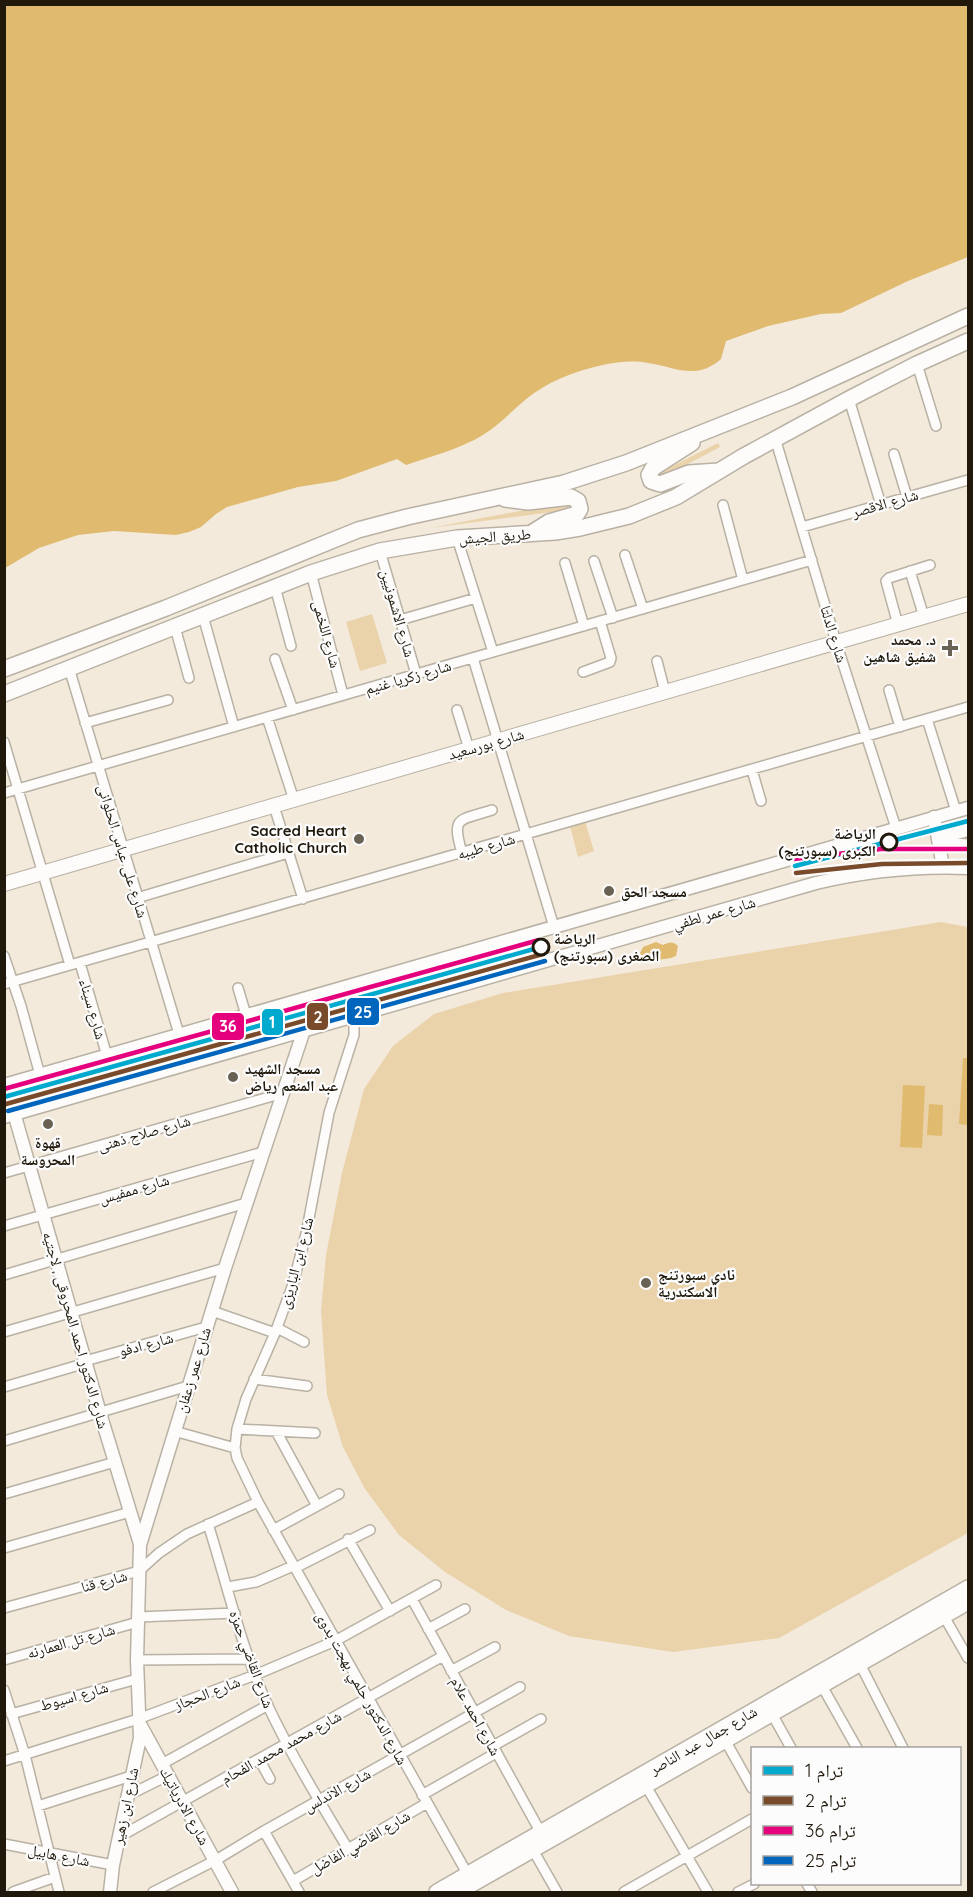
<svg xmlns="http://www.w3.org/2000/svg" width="973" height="1897" font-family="Quicksand,'Noto Naskh Arabic',sans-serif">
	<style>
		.green { fill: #ead2aa }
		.water { fill: #e0ba6f }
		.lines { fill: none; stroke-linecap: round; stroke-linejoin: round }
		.minor-casing { stroke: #b8b1a4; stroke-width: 12 }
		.tertiary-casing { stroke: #b8b1a4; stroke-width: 15 }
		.secondary-casing { stroke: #b8b1a4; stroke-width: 16 }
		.primary-casing { stroke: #b8b1a4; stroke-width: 18 }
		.trunk-casing { stroke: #b8b1a4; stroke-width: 18 }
		.minor { stroke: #fdfcfa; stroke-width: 9 }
		.tertiary { stroke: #fdfcfa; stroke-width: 12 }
		.secondary { stroke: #fdfcfa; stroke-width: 14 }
		.primary { stroke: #fdfcfa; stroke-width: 15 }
		.trunk { stroke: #fdfcfa; stroke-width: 15 }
		.tram-1-casing { stroke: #fcfcfc; stroke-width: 9 }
		.tram-2-casing { stroke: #fcfcfc; stroke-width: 9 }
		.tram-3-casing { stroke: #fcfcfc; stroke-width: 9 }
		.tram-4-casing { stroke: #fcfcfc; stroke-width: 9 }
		.tram-1 { stroke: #00a9ce; stroke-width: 4.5 }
		.tram-2 { stroke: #7a4b2a; stroke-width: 4.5 }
		.tram-3 { stroke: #e5007d; stroke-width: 4.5 }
		.tram-4 { stroke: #0065bd; stroke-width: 4.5 }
		.poi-dot { fill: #696254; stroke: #fcfcfc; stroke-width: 2 }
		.stop-dot { fill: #fcfcfc; stroke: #1f180b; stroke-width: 3 }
		.labels { text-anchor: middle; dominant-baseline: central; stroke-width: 4.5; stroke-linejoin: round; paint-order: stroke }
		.street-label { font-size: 15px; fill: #1f180b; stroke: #fcfcfc }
		.poi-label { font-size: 15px; font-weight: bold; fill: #1f180b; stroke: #fcfcfc; text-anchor: start }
		.stop-label { font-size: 15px; font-weight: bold; fill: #1f180b; stroke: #fcfcfc; text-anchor: end }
		.line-badge { stroke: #fcfcfc; stroke-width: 2 }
		.badge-label { font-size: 16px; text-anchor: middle; font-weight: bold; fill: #fff }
	</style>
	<rect width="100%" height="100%" fill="#f3eadc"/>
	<!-- green -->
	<path class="green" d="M718 443 720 447 663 477 659 475 661 472Z
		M567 502 572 506 568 510 430 528Z
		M372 614 387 663 360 671 346 622Z
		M585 821 594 851 578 857 570 826Z
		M941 922 968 927V1533L779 1638 673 1652 569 1636 506 1610 445 1572 399 1535 365 1489 343 1447 327 1395 321 1311 326 1255 342 1173 364 1089 393 1046 434 1014 503 993Z"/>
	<!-- water -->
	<path class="water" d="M5 4 968 5V257L908 281 841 313 821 314 768 326 726 341 721 359C696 381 676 367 648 363 633 360 617 362 603 365 574 371 547 382 525 400 511 412 498 426 483 435 460 449 432 456 406 465L397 459 336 481 298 487 227 507 216 514 201 527 189 532 176 535 114 531 78 535 39 548 5 568Z
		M656 942 663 945C669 942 673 941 678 946L676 956 671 958 645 962 640 953 643 947Z
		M963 1058H968V1125L959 1124Z
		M903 1085 925 1086 922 1148 900 1147Z
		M929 1104 943 1105 942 1136 927 1135Z"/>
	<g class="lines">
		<defs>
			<path id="minor" d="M917 364 936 426
				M849 399 881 505
				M775 438 836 642 896 828
				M894 454 907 497
				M723 505 743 580
				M802 527 968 480
				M457 538 493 652
				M380 551 416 674
				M625 555 643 609
				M594 561 613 618
				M565 563 584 626
				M910 571 924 617
				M311 573 343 695
				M275 587 291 646
				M203 616 234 727
				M400 620 476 598
				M898 625 886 581 889 578 930 565
				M175 627 189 678
				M473 658 554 927
				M275 659 293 710
				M657 661 665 692
				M69 668 179 1034
				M583 672 610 662 611 658 600 621
				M889 690 900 727
				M457 710 469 749
				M267 717 294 800
				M927 719 956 811
				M85 723 168 700
				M4 742 70 965
				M752 770 761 801
				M4 793 812 560
				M274 806 303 899
				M939 842 968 844
				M462 853C451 815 459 821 492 810
				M137 898 288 853
				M4 956 21 1006 40 1075
				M80 963 107 1056
				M4 984 968 707
				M238 988 246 1015
				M354 1016V1035L329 1113 306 1234 293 1284 275 1333 246 1399 237 1429 235 1448 237 1458 258 1502 468 1875
				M4 1173 283 1093
				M4 1226 263 1152
				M4 1275 246 1203
				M212 1311 275 1333
				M277 1328 304 1342
				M4 1332 225 1268
				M85 1361 206 1327
				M254 1379 307 1386
				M4 1387 86 1363
				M237 1429 315 1433
				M174 1431 235 1448
				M276 1431 317 1506
				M4 1441 188 1386
				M4 1494 115 1462
				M208 1524C227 1584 241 1648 268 1706 291 1755 320 1802 348 1849
				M273 1530 339 1494
				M348 1539 390 1611
				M4 1548 130 1512
				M295 1568 370 1530
				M228 1587 256 1582 293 1566
				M412 1599 541 1833
				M4 1608 139 1571 159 1553 187 1534 258 1502
				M942 1613 968 1658
				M138 1617 235 1613
				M428 1629 465 1609
				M4 1660 138 1622
				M137 1660 249 1659
				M860 1664 903 1748
				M451 1671 495 1647
				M822 1686 857 1748
				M4 1690 25 1755 59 1892
				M11 1714 137 1679
				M772 1714 791 1748
				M725 1740 752 1788
				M493 1746 541 1719
				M259 1759 270 1779
				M4 1761 138 1719 255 1675 335 1641 436 1585
				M162 1764 268 1705
				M646 1786 708 1892
				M422 1795 496 1753
				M127 1796 169 1775
				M38 1806 131 1776
				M264 1831 299 1892
				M119 1837 443 1656
				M4 1844 113 1865
				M533 1850 557 1892
				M293 1881 427 1803
				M807 1884 812 1892
				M13 1892 55 1877
				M153 1892 216 1860 264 1831 520 1687
				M624 1892 752 1819
				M738 1892 754 1884"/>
			<path id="tertiary" d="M934 817 943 867
				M938 838 968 830
				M4 1085 968 808
				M6 1085 100 1413 140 1544
				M4 1117 816 883C866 871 918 866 968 868
				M141 1726 232 1892
				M110 1892 113 1865 140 1738 137 1660 140 1545 225 1268 304 1030"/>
			<path id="secondary" d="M4 884 968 604"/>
			<path id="primary" d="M437 1892 968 1588
				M458 1892 968 1602"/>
			<path id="trunk" d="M692 443 653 468 649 475 651 481 660 484 689 473 719 471
				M505 499 528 502 571 497 578 501 580 509 577 514 549 522 533 532
				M4 669 166 608 358 530 407 517 564 483 626 463 792 397 968 316
				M4 694 311 573 380 551 457 538 555 532 580 528 629 516 676 497 744 456 849 399 917 364 968 341"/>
		</defs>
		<!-- minor casing -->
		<use href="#minor" class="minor-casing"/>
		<!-- tertiary casing -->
		<use href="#tertiary" class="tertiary-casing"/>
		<!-- secondary casing -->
		<use href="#secondary" class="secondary-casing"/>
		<!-- primary casing -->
		<use href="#primary" class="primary-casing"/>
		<!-- trunk casing -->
		<use href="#trunk" class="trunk-casing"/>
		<!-- minor -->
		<use href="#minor" class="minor"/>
		<!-- tertiary -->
		<use href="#tertiary" class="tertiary"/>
		<!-- secondary -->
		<use href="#secondary" class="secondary"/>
		<!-- primary -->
		<use href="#primary" class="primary"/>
		<!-- trunk -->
		<use href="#trunk" class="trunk"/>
		<defs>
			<path id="tram-1" d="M795 866 968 821
				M4 1097 541 947"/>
			<path id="tram-2" d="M796 873 882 864 968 863
				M6 1104 543 954"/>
			<path id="tram-3" d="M794 859 881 849H968
				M4 1089 539 940"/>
			<path id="tram-4" d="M8 1111 545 961"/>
		</defs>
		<!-- tram-1 casing -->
		<use href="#tram-1" class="tram-1-casing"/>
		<!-- tram-2 casing -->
		<use href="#tram-2" class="tram-2-casing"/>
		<!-- tram-3 casing -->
		<use href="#tram-3" class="tram-3-casing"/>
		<!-- tram-4 casing -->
		<use href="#tram-4" class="tram-4-casing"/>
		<!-- tram-1 -->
		<use href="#tram-1" class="tram-1"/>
		<!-- tram-2 -->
		<use href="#tram-2" class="tram-2"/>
		<!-- tram-3 -->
		<use href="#tram-3" class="tram-3"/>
		<!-- tram-4 -->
		<use href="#tram-4" class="tram-4"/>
	</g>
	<!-- markers -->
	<g class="poi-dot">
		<path d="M947 639h6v6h6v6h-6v6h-6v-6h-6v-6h6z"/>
		<circle cx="359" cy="839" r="6"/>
		<circle cx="609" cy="891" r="6"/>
		<circle cx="233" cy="1077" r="6"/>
		<circle cx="48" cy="1124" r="6"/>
		<circle cx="646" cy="1283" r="6"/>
	</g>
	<g class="stop-dot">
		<circle cx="889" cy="842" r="8"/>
		<circle cx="541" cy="947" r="8"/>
	</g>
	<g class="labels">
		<!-- street labels -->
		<g class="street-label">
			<text transform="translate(885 503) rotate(-16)">شارع الاقصر</text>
			<text transform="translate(495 536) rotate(-4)">طريق الجيش</text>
			<text transform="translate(398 613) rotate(74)">شارع الاشمونيين</text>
			<text transform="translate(327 634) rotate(75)">شارع اللخمى</text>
			<text transform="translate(834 634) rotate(73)">شارع الدلتا</text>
			<text transform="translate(408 677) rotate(-16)">شارع زكريا غنيم</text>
			<text transform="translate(486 744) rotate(-16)">شارع بورسعيد</text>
			<text transform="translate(486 846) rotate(-16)">شارع طيبه</text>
			<text transform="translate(123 851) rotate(73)">شارع على عباس الحلوانى</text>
			<text transform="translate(714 913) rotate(-16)">شارع عمر لطفي</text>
			<text transform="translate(93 1009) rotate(74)">شارع سيناء</text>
			<text transform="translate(144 1133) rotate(-16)">شارع صلاح ذهنى</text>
			<text transform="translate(134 1189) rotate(-16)">شارع ممفيس</text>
			<text transform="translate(296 1263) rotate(-75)">شارع ابن الباريزى</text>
			<text transform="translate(76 1330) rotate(74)">شارع الدكتور احمد المحروقى , لاجتيه</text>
			<text transform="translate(146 1344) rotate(-15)">شارع ادفو</text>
			<text transform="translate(193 1370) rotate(-73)">شارع عمر زعفان</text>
			<text transform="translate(104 1581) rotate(-15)">شارع قنا</text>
			<text transform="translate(71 1641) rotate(-16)">شارع تل العمارنه</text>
			<text transform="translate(252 1659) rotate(70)">شارع القاضي حمزه</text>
			<text transform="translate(362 1688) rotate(61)">شارع الدكتور حلمي بهجت بدوى</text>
			<text transform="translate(207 1693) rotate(-21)">شارع الحجاز</text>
			<text transform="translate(74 1696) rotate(-16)">شارع اسيوط</text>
			<text transform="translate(476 1716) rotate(61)">شارع احمد علام</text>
			<text transform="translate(703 1740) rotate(-30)">شارع جمال عبد الناصر</text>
			<text transform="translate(281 1747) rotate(-29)">شارع محمد محمد الفحام</text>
			<text transform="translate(337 1790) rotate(-29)">شارع الاندلس</text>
			<text transform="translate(125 1806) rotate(-78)">شارع ابن زهير</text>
			<text transform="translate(185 1806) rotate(61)">شارع الادرياتيك</text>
			<text transform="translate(360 1842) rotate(-30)">شارع القاضي الفاضل</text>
			<text transform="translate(59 1855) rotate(11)">شارع هابيل</text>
		</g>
		<!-- poi labels -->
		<g class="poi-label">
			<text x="936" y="639" text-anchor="end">د. محمد<tspan x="936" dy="17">شفيق شاهين</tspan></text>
			<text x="347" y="830" text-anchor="end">Sacred Heart<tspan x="347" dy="17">Catholic Church</tspan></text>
			<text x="621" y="891">مسجد الحق</text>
			<text x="245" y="1068">مسجد الشهيد<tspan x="245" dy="17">عبد المنعم رياض</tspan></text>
			<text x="48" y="1142" text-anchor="middle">قهوة<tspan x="48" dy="17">المحروسة</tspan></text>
			<text x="658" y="1274">نادي سبورتنج<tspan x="658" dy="17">الاسكندرية</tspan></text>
		</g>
		<!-- stop labels -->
		<g class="stop-label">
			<text x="876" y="833">الرياضة<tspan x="876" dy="17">(سبورتنج) الكبرى</tspan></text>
			<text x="554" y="938" text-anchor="start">الرياضة<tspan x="554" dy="17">(سبورتنج) الصغرى</tspan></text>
		</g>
	</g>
	<g class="line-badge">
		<rect x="346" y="997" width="34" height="29" rx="6" fill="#0065bd"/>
		<rect x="306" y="1002" width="23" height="29" rx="6" fill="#7a4b2a"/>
		<rect x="261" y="1008" width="23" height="28" rx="6" fill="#00a9ce"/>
		<rect x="211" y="1012" width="34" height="29" rx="6" fill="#e5007d"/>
	</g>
	<g class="badge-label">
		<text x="363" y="1018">25</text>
		<text x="318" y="1023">2</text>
		<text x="272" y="1028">1</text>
		<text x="228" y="1032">36</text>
	</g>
	<!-- border -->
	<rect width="973" height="1897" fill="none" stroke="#1f180b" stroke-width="12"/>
	<!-- legend -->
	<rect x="751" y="1747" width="210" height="138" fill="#fcfcfc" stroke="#a4a19c" stroke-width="1.5"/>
	<rect x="763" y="1766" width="30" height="9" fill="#00a9ce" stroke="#a4a19c" stroke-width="1.5"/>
	<text x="805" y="1777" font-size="18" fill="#1f180b">ترام 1</text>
	<rect x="763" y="1796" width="30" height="9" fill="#7a4b2a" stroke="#a4a19c" stroke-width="1.5"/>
	<text x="805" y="1807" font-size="18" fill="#1f180b">ترام 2</text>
	<rect x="763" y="1826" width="30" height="9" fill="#e5007d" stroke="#a4a19c" stroke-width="1.5"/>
	<text x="805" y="1837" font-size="18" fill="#1f180b">ترام 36</text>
	<rect x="763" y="1856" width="30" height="9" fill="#0065bd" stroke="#a4a19c" stroke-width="1.5"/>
	<text x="805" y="1867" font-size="18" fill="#1f180b">ترام 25</text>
</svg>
